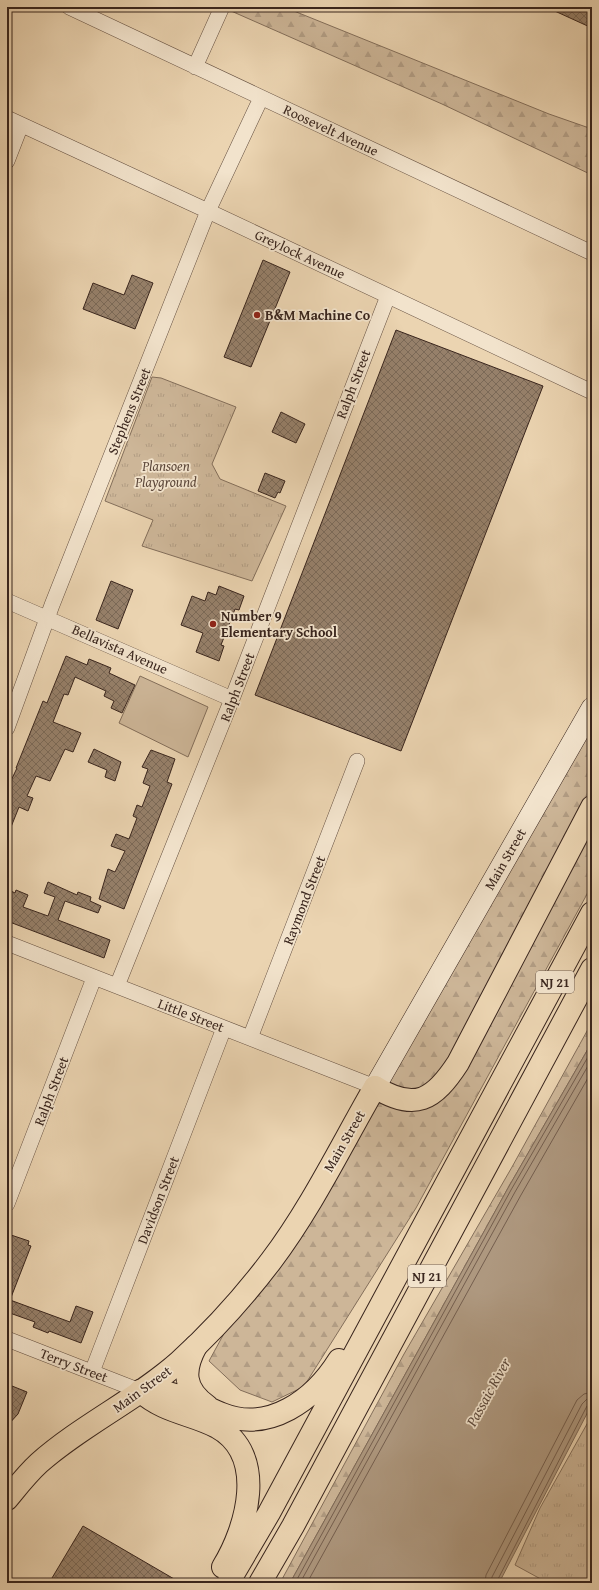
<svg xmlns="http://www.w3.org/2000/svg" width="599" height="1590" font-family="'Gentium Book Plus',serif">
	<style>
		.grass { fill: #cdb698; stroke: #836e5a }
		.forest { fill: url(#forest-firs); stroke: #836e5a }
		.park { fill: url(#park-tufts); stroke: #836e5a }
		.water { fill: #ae987f; stroke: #7f6a58 }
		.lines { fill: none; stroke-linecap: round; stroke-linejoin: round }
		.shore { stroke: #745e4e; stroke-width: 1 }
		.building { fill: url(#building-cross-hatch); stroke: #39251d }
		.street-casing { stroke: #665142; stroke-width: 16 }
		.secondary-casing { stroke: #39251d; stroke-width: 22 }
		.primary-casing { stroke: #39251d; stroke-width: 24 }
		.highway-casing { stroke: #39251d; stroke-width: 24 }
		.street { stroke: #f2e3cc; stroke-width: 15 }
		.secondary { stroke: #f2e3cc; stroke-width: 21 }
		.primary { stroke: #ebd4b1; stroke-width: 22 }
		.highway { stroke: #ebd4b1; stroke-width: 22 }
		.poi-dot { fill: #8f2418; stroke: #f2e3cc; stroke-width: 1.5 }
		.labels { text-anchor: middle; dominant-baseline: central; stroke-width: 3.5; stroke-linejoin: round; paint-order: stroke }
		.shield { fill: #f2e3cc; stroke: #705e52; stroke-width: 1 }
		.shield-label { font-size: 13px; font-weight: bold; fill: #39251d }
		.street-label { font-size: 14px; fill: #39251d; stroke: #f2e3cc }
		.poi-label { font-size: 14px; font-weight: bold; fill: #39251d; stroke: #f2e3cc; text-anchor: start }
		.park-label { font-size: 14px; font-style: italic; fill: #5e493c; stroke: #f2e3cc }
		.water-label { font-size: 15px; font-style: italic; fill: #5c483a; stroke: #f2e3cc }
	</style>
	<defs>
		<pattern id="forest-firs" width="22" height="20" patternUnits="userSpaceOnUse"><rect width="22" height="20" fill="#cdb698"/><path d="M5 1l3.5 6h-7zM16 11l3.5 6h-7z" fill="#b19c83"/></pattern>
		<pattern id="park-tufts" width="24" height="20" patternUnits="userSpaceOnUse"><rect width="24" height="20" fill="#cdb698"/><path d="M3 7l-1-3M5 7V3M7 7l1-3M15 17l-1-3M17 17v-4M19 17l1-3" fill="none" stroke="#b19c83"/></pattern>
		<pattern id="building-cross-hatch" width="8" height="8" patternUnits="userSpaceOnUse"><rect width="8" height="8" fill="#96806a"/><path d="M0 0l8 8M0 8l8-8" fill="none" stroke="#7b6957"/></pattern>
	</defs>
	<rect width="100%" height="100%" fill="#ebd4b1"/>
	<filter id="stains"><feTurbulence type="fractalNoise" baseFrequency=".005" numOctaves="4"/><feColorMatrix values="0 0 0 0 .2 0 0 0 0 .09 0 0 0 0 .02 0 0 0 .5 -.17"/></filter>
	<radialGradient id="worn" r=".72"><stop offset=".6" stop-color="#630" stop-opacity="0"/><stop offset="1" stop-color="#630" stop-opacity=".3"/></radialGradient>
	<!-- grass -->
	<path class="grass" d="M140 676 208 707 188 757 119 723Z"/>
	<!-- forest -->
	<path class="forest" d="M222 7H284L549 114 592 129V175L442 104Z
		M592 716V885L416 1208 301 1391V1388L272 1402 240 1390 209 1361 233 1317Z
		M592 1022V1042L508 1188 290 1583H280L404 1354 512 1167Z"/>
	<!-- park -->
	<path class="park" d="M152 377 161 378 236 407 212 464 220 479 286 506 252 581 142 546 153 520 105 501Z
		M592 1415V1583H548L515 1565 540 1508Z"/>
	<!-- water -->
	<path class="water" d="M592 1042V1404L499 1583H290L508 1188Z"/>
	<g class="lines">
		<!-- shore -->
		<path class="shore" d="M295 1583 511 1190 592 1050
			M300 1583 515 1192 592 1059
			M307 1583 521 1195 592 1071
			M485 1583 486 1575 577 1400 584 1394 592 1392
			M491 1583 492 1577 582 1404 587 1399 592 1398
			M496 1583 587 1406 592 1403"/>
	</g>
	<!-- building -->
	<path class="building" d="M546 7H592V28Z
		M263 260 290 272 251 367 224 357Z
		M132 275 153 283 135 329 83 309 93 283 124 295Z
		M396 330 543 386 401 751 255 695Z
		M281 412 305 424 296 443 272 432Z
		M265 473 285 481 280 493 278 492 275 498 258 491Z
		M111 581 133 590 118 629 96 620Z
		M219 586 244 596 239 610 235 609 221 645 224 646 219 661 196 652 203 633 181 625 192 596 205 601 208 592 216 595Z
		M66 656 87 665 89 659 111 668 109 673 135 685 122 713 111 708 114 701 104 696 106 691 75 677 68 695 64 694 53 722 81 733 73 752 65 749 50 781 36 776 27 796 33 798 28 811 19 807 7 837V789L17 768H16L43 701 47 703Z
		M94 749 121 762 115 781 105 777 107 770 88 762Z
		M151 750 175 759 167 782 172 784 124 909 99 899 108 869 115 872 125 851 111 846 116 834 129 839 137 818 133 816 137 805 142 807 150 786 143 783 148 769 142 767Z
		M48 882 77 895 78 892 91 897 90 901 101 906 98 913 65 901 58 920 110 940 104 958 7 921V889L15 893 16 890 28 895 23 907 48 916 55 897 44 893Z
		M11 1235 29 1241 28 1245 31 1246 10 1300 70 1322 76 1306 93 1312 81 1343 49 1331 48 1333 33 1327 35 1322 7 1312V1247Z
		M7 1384 27 1392 18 1414 7 1426Z
		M83 1526 181 1583H49Z"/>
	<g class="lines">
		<defs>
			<path id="street" d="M69 7 592 253
				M195 67 222 7
				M7 118 208 211 592 392
				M7 161 21 125
				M7 601 232 699
				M7 728 52 605 208 211 261 98
				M7 943 375 1087
				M117 986 232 699 388 296
				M250 1038 357 761
				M7 1204 94 978
				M7 1339 140 1391
				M92 1372 224 1028"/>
			<path id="secondary" d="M375 1087 592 708"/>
			<path id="primary" d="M7 1499C17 1487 27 1474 39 1463 82 1425 136 1400 179 1362 213 1331 243 1298 271 1261 311 1208 341 1146 375 1087"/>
			<path id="highway" d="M375 1087C415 1112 434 1100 458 1063L592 807
				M196 1346C183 1370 183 1389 207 1406
				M140 1391C170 1388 195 1403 222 1414 269 1433 314 1400 339 1360
				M140 1391C165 1413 190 1413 217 1427 268 1455 247 1528 223 1567
				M228 1583 269 1513 592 913
				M260 1583 293 1526 592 969"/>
		</defs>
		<!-- street casing -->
		<use href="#street" class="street-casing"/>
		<!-- secondary casing -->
		<use href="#secondary" class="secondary-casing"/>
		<!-- primary casing -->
		<use href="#primary" class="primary-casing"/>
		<!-- highway casing -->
		<use href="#highway" class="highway-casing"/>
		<!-- street -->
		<use href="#street" class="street"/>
		<!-- secondary -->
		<use href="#secondary" class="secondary"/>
		<!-- primary -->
		<use href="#primary" class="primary"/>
		<!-- highway -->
		<use href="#highway" class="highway"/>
	</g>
	<!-- markers -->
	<g class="poi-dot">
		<circle cx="257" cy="315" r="4"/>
		<circle cx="213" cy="624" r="4"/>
	</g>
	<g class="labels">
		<!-- shield labels -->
		<g class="shield">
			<rect x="536" y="971" width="38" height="22" rx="3"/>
			<rect x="408" y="1265" width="38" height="22" rx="3"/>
		</g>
		<g class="shield-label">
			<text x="555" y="982">NJ 21</text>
			<text x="427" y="1276">NJ 21</text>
		</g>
		<!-- street labels -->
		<g class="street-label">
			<text transform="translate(331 130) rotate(25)">Roosevelt Avenue</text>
			<text transform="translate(300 254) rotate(25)">Greylock Avenue</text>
			<text transform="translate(353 384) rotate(-69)">Ralph Street</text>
			<text transform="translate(129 411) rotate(-68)">Stephens Street</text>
			<text transform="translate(120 649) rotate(24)">Bellavista Avenue</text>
			<text transform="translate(237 687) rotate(-69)">Ralph Street</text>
			<text transform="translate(505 859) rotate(-60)">Main Street</text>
			<text transform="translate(304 900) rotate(-69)">Raymond Street</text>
			<text transform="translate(191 1015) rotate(21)">Little Street</text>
			<text transform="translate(51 1091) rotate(-69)">Ralph Street</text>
			<text transform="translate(344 1141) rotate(-60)">Main Street</text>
			<text transform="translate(158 1200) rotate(-69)">Davidson Street</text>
			<text transform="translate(74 1365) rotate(21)">Terry Street</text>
			<text transform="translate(142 1389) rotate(-36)">Main Street</text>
		</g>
		<!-- poi labels -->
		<g class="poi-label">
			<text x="265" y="315">B&amp;M Machine Co</text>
			<text x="221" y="616">Number 9<tspan x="221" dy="16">Elementary School</tspan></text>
		</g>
		<!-- park labels -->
		<g class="park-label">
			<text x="166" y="466">Plansoen<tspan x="166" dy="16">Playground</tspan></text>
		</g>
		<!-- water labels -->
		<g class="water-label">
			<text transform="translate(488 1392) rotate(-61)">Passaic River</text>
		</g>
	</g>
	<!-- margin -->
	<rect width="599" height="1590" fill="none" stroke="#ebd4b1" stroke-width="24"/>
	<rect x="8" y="8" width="583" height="1574" fill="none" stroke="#39251d" stroke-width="2"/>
	<rect x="12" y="12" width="575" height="1566" fill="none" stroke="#39251d"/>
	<rect width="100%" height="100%" filter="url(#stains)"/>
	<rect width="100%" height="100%" fill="url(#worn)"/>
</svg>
